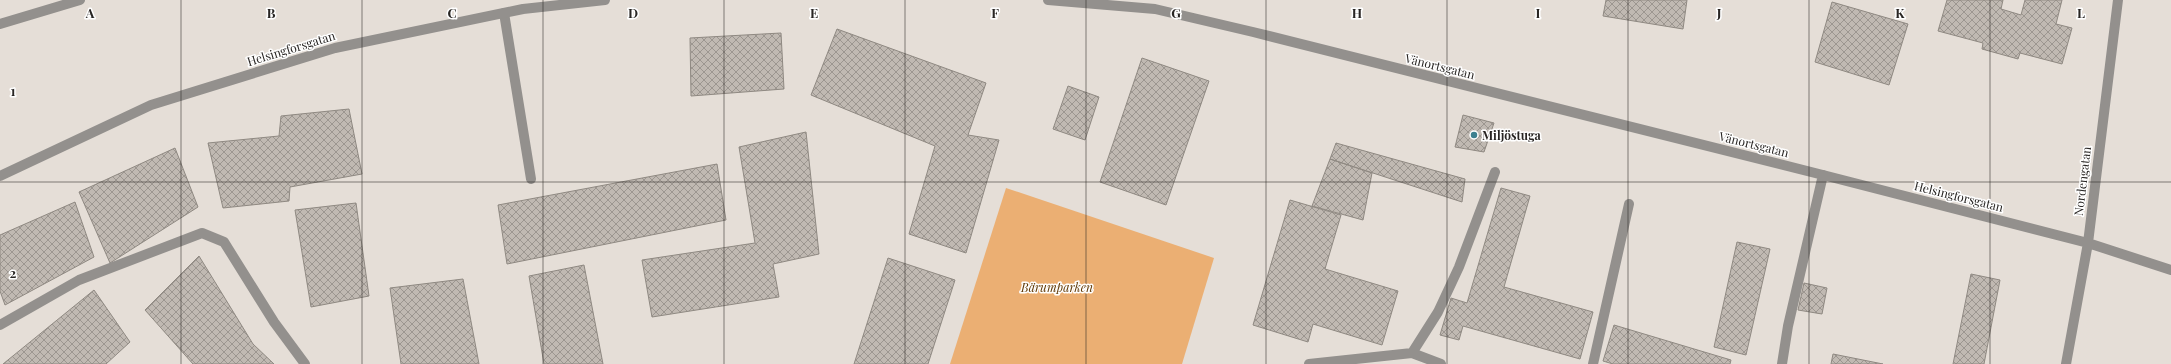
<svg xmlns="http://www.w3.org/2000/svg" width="2171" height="364" font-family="'Playfair Display',serif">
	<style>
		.green { fill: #ebaf73 }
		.building { fill: url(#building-cross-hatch); stroke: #8f8982 }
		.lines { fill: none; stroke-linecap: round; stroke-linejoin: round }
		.service { stroke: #93908d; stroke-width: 10 }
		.minor { stroke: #93908d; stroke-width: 10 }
		.grid { fill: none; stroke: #282523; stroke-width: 1; stroke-opacity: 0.55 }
		.poi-dot { fill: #3c8090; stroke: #fff; stroke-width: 1.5 }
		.labels { text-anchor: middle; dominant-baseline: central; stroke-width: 3; stroke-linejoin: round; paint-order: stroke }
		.street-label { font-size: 12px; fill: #282523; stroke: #fff }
		.poi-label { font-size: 12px; font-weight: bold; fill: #282523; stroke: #fff; text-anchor: start }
		.park-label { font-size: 12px; font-style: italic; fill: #603804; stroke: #fff }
		.grid-label { font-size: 13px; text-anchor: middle; font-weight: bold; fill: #282523; stroke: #fff; stroke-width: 3; stroke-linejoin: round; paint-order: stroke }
	</style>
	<defs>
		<pattern id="building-cross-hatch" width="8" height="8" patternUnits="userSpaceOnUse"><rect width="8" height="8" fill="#c0b9b2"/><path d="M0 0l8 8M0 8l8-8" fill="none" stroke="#9c9690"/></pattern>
	</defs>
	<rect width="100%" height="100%" fill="#e5ded7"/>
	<!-- green -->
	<path class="green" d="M1006 188 1214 258 1182 364H950Z"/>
	<!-- building -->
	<path class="building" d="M1606 0H1687L1683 29 1603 16Z
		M1947 0H2003L2001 9 2021 15 2025 0H2062L2056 24 2072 28 2062 64 2020 53 2018 59 1982 49 1983 43 1938 31Z
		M1832 2 1908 24 1889 85 1815 62Z
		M837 29 986 83 968 135 999 140 966 253 909 234 935 146 811 95Z
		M781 33 784 89 691 96 690 38Z
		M1142 58 1209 81 1166 205 1100 182Z
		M1068 86 1099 97 1085 140 1053 129Z
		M349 109 362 174 290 187 289 201 223 208 208 143 279 136 281 116Z
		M1463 115 1494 123 1484 152 1455 147Z
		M806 132 819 254 773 264 779 297 652 317 642 260 755 243 739 147Z
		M1336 143 1465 179 1462 202 1330 159Z
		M175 148 198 207 110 263 79 192Z
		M1330 159 1372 173 1363 220 1312 206Z
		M717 164 726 220 507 264 498 205Z
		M1501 188 1530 196 1504 287 1593 312 1580 359 1463 326 1459 340 1440 335 1451 298 1467 303Z
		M1290 200 1341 215 1325 269 1398 291 1382 345 1313 324 1308 342 1253 325Z
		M75 202 94 257 5 305 0 291V235Z
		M356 203 369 296 311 307 295 210Z
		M1737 242 1770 249 1746 355 1714 347Z
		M199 256 253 344 274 364H193L145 310Z
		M888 258 955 280 928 364H854Z
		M584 265 603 364H544L529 276Z
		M1971 274 2000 280 1984 364H1953Z
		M463 279 479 364H401L390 288Z
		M1804 283 1827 288 1822 314 1798 310Z
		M94 290 130 342 106 364H3Z
		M1614 325 1731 360 1730 364H1613L1603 361Z
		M1833 354 1883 364H1831Z"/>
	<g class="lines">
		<!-- service -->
		<path class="service" d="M1048 0 1155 9 1253 32 1823 175 1788 326 1782 364
			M504 13 531 179
			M0 24 80 0
			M0 325 79 280 202 233 224 242 274 322 305 364
			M1412 353 1438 312 1459 267 1495 172
			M1309 364 1412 353 1441 364
			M1593 364 1629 204"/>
		<!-- minor -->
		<path class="minor" d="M1823 175 2088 243 2171 270
			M0 176 151 105 335 48 523 9 605 0
			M2066 364 2088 243 2118 0"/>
	</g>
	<!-- grid -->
	<path class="grid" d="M181 0V364M362 0V364M543 0V364M724 0V364M905 0V364M1086 0V364M1266 0V364M1447 0V364M1628 0V364M1809 0V364M1990 0V364M0 182H2171"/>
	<!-- markers -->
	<circle class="poi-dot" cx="1474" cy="135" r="4"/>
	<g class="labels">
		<!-- street labels -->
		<g class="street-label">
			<text transform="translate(291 48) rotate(-17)">Helsingforsgatan</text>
			<text transform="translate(1440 66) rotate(14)">Vänortsgatan</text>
			<text transform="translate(1754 144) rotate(14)">Vänortsgatan</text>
			<text transform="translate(2082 181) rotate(-83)">Nordengatan</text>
			<text transform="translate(1959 196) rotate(14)">Helsingforsgatan</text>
		</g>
		<!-- poi labels -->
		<g class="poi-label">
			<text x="1482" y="135">Miljöstuga</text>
		</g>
		<!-- park labels -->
		<g class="park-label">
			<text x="1057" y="287">Bärumparken</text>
		</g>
	</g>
	<g class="grid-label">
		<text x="90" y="18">A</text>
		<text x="271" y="18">B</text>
		<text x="452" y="18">C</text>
		<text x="633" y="18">D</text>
		<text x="814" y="18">E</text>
		<text x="995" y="18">F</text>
		<text x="1176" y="18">G</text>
		<text x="1357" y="18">H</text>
		<text x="1538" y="18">I</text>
		<text x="1719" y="18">J</text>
		<text x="1900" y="18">K</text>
		<text x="2081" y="18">L</text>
		<text x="13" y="96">1</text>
		<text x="13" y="278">2</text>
	</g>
</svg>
